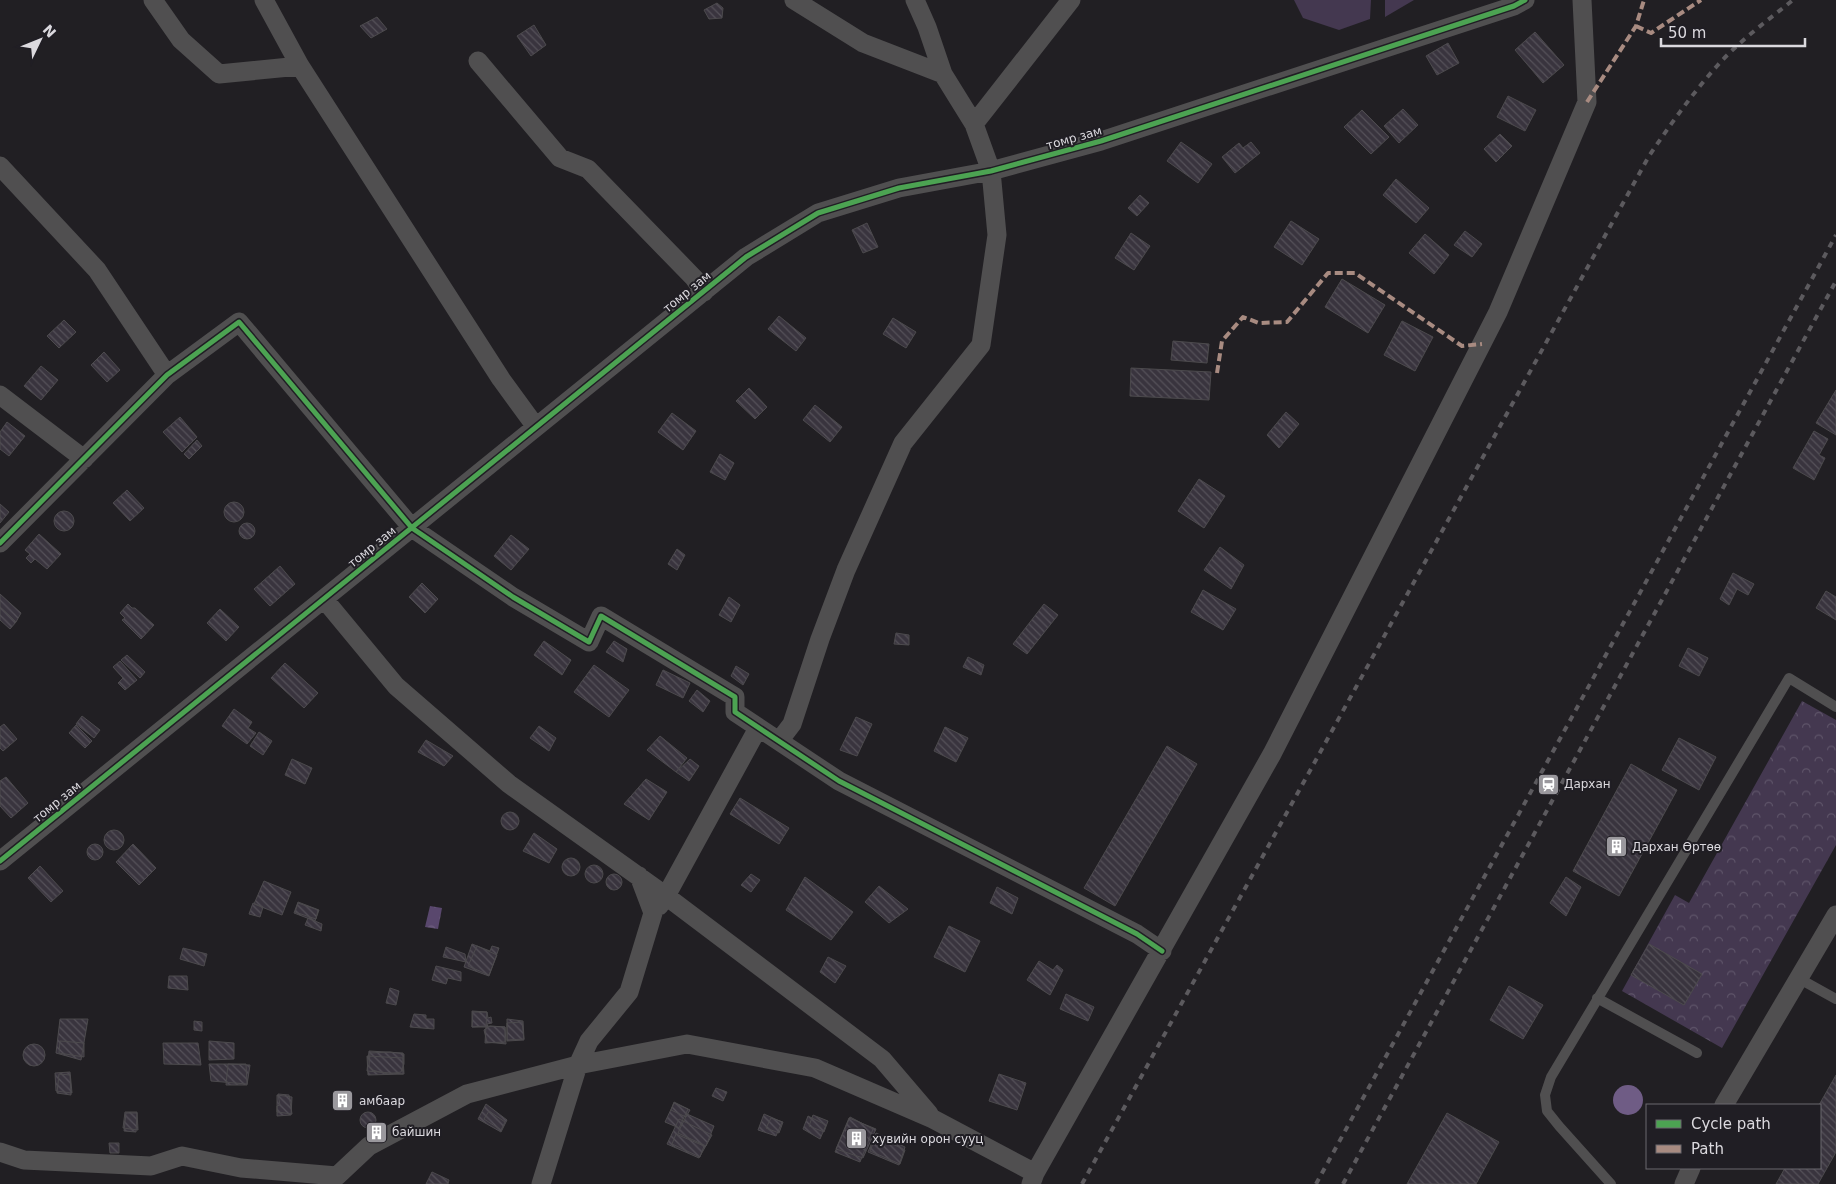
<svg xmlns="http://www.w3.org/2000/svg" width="1836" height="1184" font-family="'DejaVu Sans',sans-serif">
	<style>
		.green { fill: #443850 }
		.forest { fill: url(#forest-crowns) }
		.park { fill: url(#park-crowns) }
		.water { fill: #6f5c85 }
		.building { fill: url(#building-back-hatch); stroke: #4c4a4d }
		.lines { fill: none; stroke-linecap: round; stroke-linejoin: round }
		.service { stroke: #504f50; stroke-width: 10 }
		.minor { stroke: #504f50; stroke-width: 19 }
		.rail { stroke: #5c5a5e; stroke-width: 4; stroke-dasharray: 6 6; stroke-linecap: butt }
		.quiet { stroke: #a88b81; stroke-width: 4; stroke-dasharray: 8 4; stroke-linecap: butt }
		.cycleway-casing { stroke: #201e24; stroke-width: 8 }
		.cycleway { stroke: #4ca352; stroke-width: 5 }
		.labels { text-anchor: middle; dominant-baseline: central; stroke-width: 4; stroke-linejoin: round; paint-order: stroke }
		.street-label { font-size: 12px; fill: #dbd9de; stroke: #201e24 }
		.poi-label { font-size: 12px; fill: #dbd9de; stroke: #201e24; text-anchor: start }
	</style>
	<defs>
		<pattern id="forest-crowns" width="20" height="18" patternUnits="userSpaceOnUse" patternTransform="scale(1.25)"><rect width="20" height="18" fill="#59476d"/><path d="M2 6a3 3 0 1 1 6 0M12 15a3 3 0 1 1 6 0" fill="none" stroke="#706181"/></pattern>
		<pattern id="park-crowns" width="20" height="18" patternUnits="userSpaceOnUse" patternTransform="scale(1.25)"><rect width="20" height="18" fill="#443850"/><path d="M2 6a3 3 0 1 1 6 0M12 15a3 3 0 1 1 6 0" fill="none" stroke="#5e5469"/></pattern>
		<pattern id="building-back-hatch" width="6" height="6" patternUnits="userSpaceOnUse" patternTransform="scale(1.25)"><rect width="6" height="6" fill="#39343e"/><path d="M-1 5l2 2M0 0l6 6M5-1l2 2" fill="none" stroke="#555159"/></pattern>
	</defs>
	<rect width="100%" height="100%" fill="#211f23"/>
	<!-- green -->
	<path class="green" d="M1294 0H1371L1370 19 1339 30 1303 18Z
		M1385 0H1414L1385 17Z"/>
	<!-- forest -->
	<path class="forest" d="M430 906 442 908 438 929 425 927Z"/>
	<!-- park -->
	<path class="park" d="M1802 701 1836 720V845L1722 1048 1622 991 1675 895 1689 903Z"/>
	<!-- water -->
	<path class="water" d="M1613 1100a15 15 0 1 1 30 0a15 15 0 1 1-30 0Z"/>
	<!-- building -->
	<path class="building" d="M717 3 723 8 722 18 709 19 704 10Z
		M377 17 387 29 371 38 360 26Z
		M534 25 546 45 531 56 517 36Z
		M1535 32 1564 65 1543 83 1515 50Z
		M1448 43 1459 63 1437 75 1426 56Z
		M1508 96 1536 110 1525 131 1497 117Z
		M1403 109 1418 125 1399 143 1384 126Z
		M1362 110 1389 137 1371 154 1344 127Z
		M1500 134 1512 146 1496 162 1484 149Z
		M1181 142 1212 164 1198 183 1167 161Z
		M1251 142 1260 153 1235 173 1222 157 1239 143 1243 148Z
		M1396 179 1429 208 1416 223 1383 195Z
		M1140 195 1149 203 1137 216 1128 208Z
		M1291 221 1319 239 1302 265 1274 247Z
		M867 223 878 247 863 253 852 230Z
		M1465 231 1482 244 1472 257 1454 245Z
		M1131 233 1150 246 1134 270 1115 258Z
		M1425 234 1449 255 1434 274 1409 253Z
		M1342 279 1385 305 1368 333 1325 307Z
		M779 316 806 338 796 351 768 329Z
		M893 318 916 332 906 348 883 334Z
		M64 320 76 332 59 348 47 336Z
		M1402 321 1433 337 1415 371 1384 355Z
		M1173 341 1209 344 1207 363 1171 360Z
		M104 352 120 370 107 382 91 365Z
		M41 366 58 380 41 400 24 386Z
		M1131 368 1211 372 1209 400 1130 396Z
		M749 388 767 407 755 419 736 401Z
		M1836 390V435L1816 423Z
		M815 405 842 427 830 442 803 420Z
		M1286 412 1299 424 1279 448 1267 435Z
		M672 413 696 431 683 450 658 432Z
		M180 417 197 437 182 452 163 432Z
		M7 422 25 436 9 456 0 449V432Z
		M1814 431 1828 439 1819 455 1825 458 1814 480 1793 468Z
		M197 440 202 446 189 459 184 454Z
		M720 454 734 463 725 480 710 472Z
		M1199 479 1225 496 1204 528 1178 511Z
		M127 490 144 508 130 521 113 503Z
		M224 512a10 10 0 1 1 20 0a10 10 0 1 1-20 0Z
		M0 504 9 512 0 523Z
		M54 521a10 10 0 1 1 20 0a10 10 0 1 1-20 0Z
		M239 531a8 8 0 1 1 16 0a8 8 0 1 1-16 0Z
		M39 534 61 554 47 569 35 559 31 563 26 558 30 554 25 550Z
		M511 535 529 549 511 570 494 556Z
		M1220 547 1244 565 1231 589 1204 570Z
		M677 549 685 555 677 570 668 564Z
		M280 566 295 584 270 606 254 589Z
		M1733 573 1754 584 1748 595 1737 589 1729 605 1720 599Z
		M422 583 438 599 425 613 409 597Z
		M1203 590 1236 609 1223 630 1191 612Z
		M1826 591 1836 597V620L1816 608Z
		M0 594 21 613 16 622 0 607Z
		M729 597 740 605 731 622 719 615Z
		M128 604 132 608H135L154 625 141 639 122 620 125 618 120 613Z
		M1044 604 1058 615 1027 654 1013 644Z
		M0 607 16 622 10 629 0 620Z
		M220 609 239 627 226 641 207 623Z
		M896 633 909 635V645L894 644Z
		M544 641 571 660 562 675 534 655Z
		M614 641 627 649 623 662 606 652Z
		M1688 648 1708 658 1699 676 1679 666Z
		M127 655 145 672 140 678 121 660Z
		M968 657 984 665 981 675 963 667Z
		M120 661 137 680 125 690 118 683 123 678 113 667Z
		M285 663 318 693 304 708 271 678Z
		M594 665 629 690 609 717 574 692Z
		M736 666 749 674 743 685 731 676Z
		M663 670 690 683 683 698 656 685Z
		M697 690 710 701 703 712 689 701Z
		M234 709 252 722 248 728 256 733 247 744 222 726Z
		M82 716 100 730 94 738 76 724Z
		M856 717 872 724 857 756 840 750Z
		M4 724 17 739 3 751 0 748V727Z
		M76 725 92 741 85 748 69 733Z
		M539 726 556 738 549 751 530 738Z
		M945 727 968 738 956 762 934 751Z
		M259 732 272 741 263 755 250 746Z
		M660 736 687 758 676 772 647 750Z
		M1679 738 1716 757 1699 790 1662 770Z
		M426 740 453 756 444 766 418 752Z
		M1167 746 1197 764 1115 906 1084 888Z
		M292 759 312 768 305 784 285 775Z
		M690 759 699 766 689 781 676 772Z
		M1631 764 1677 790 1619 896 1573 871Z
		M6 777 28 803 11 818 0 806V781Z
		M646 779 667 792 649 820 624 804Z
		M740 798 789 828 779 844 730 814Z
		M501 821a9 9 0 1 1 18 0a9 9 0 1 1-18 0Z
		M104 840a10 10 0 1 1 20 0a10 10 0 1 1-20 0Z
		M534 833 557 849 549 863 523 851Z
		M87 852a8 8 0 1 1 16 0a8 8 0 1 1-16 0Z
		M133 844 156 868 139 885 116 862Z
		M562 867a9 9 0 1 1 18 0a9 9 0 1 1-18 0Z
		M585 874a9 9 0 1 1 18 0a9 9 0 1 1-18 0Z
		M40 866 63 891 51 902 28 878Z
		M606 882a8 8 0 1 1 16 0a8 8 0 1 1-16 0Z
		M751 874 760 880 751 892 741 885Z
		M805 877 853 912 831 940 786 910Z
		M1566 877 1581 887 1566 916 1550 903Z
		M264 881 291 892 282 915 254 904Z
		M879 886 908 909 889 923 865 902Z
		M997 887 1018 898 1012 914 990 903Z
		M298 902 319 910 315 921 294 913Z
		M253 903 263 907 260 917 249 914Z
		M298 903 318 910 316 919 295 912Z
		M308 918 322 924 321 931 305 925Z
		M949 926 980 941 965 972 934 957Z
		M472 944 490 951 492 946 499 948 489 976 464 967Z
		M1649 944 1702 974 1684 1005 1631 975Z
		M477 946 497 955 489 975 468 966Z
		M446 947 465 954 466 962 443 957Z
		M183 948 207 954 204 966 180 959Z
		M828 957 846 966 835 983 820 972Z
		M1039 961 1053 970 1057 965 1063 970 1050 995 1027 980Z
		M436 966 461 972V981L448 978 446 984 432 980Z
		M169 976H187L188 990 168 988Z
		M1509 986 1543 1005 1523 1039 1490 1020Z
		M390 988 399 991 396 1005 386 1003Z
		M1066 994 1094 1007 1088 1021 1060 1009Z
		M472 1011 487 1012 488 1018 491 1017 492 1023 487 1024 488 1027H472Z
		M473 1012H487L486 1026 472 1027Z
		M414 1014 426 1015V1019H434V1029L410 1027Z
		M60 1019H88L81 1060 56 1053Z
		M507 1019 523 1021 524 1039 507 1040Z
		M194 1021 202 1022V1031L194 1030Z
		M522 1022 524 1040 507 1041V1023Z
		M486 1026 505 1027V1042L485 1043Z
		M490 1026 505 1027 506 1044 487 1042 484 1030Z
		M60 1041 84 1043V1057L59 1053Z
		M209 1041 234 1043V1059L209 1060Z
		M163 1043H198L201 1065 164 1064Z
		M23 1055a11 11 0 1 1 22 0a11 11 0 1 1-22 0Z
		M369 1051 403 1053V1074L367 1071Z
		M390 1052 404 1054V1064L401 1072 388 1074 372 1070 369 1066 370 1053Z
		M367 1056 403 1058 404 1074 368 1075Z
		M209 1064H246L247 1084 211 1081Z
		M228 1064 250 1065 247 1085H226Z
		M70 1072 72 1093 56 1091 55 1073Z
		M59 1074 70 1075 71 1095 57 1093Z
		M999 1074 1026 1083 1017 1110 989 1101Z
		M1836 1075V1152L1818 1184H1776L1785 1168H1820L1819 1105Z
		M716 1088 727 1092 723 1101 712 1096Z
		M278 1094 289 1095 292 1114 277 1112V1106L280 1105Z
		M277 1095 292 1097 291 1115 277 1116Z
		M674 1102 690 1110 686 1117 671 1110Z
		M674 1103 688 1109 679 1128 665 1122Z
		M486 1104 507 1120 501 1132 478 1119Z
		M489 1111 505 1122 501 1130 484 1119Z
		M125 1112H137L138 1130 123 1128Z
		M360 1120a8 8 0 1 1 16 0a8 8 0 1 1-16 0Z
		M126 1113H137L136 1132 124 1131Z
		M1447 1113 1499 1142 1476 1184H1407Z
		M687 1114 714 1126 706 1146 678 1133Z
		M764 1114 782 1122 776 1136 758 1130Z
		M813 1115 828 1121 824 1132 809 1126Z
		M808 1116 826 1125 820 1139 803 1129Z
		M850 1117 873 1129 860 1162 835 1152Z
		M771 1118 783 1122 779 1133 766 1128Z
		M849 1118 876 1129 863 1158 836 1149Z
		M679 1119 712 1135 699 1158 667 1144Z
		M876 1133 905 1147 899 1165 868 1152Z
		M676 1134 704 1146 700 1157 672 1144Z
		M876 1136 905 1150 900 1164 870 1151Z
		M109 1143H119V1153H110Z
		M432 1172 449 1180 448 1184H426Z"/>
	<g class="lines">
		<!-- service -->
		<path class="service" d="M1798 978 1836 999
			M1597 998 1697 1053
			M1611 1184 1559 1126 1547 1111 1545 1095 1551 1077 1789 678 1836 707"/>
		<!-- minor -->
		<path class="minor" d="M153 0 181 40 219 74 300 66
			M264 0 300 66 501 379 536 427
			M794 0 863 43 943 74
			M478 61 560 158 588 169 694 278 704 292
			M974 124 1071 0
			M0 166 97 270 167 375
			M0 395 84 459
			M0 543 167 375 239 322 412 528 513 597 589 642 601 616 735 697V712L839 781 1137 934 1162 951
			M324 599 396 686 509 784 666 896 882 1059 929 1114
			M779 741 792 724 820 639 846 570 903 443 981 345 997 235 991 171 974 124 943 74 927 27 915 0
			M0 861 746 257 818 213 899 188 991 171 1101 141 1514 6 1525 0
			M659 906 666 896 758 728
			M1724 1105 1836 915
			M0 1152 24 1160 151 1166 182 1156 241 1168 337 1176 369 1146 467 1094 578 1065 687 1044 815 1068 933 1119 1035 1173
			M541 1184 578 1065 589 1041 629 992 653 913 639 876
			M1031 1184 1035 1173 1272 754 1498 312 1587 102 1582 0
			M1684 1184 1691 1168"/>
		<!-- rail -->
		<path class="rail" d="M1082 1184 1649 156C1670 125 1692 94 1717 66 1739 41 1767 21 1793 0
			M1316 1184 1836 235
			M1343 1184 1836 281"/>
		<!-- quiet -->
		<path class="quiet" d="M1636 26 1651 33 1701 0
			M1587 102 1636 26 1644 0
			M1217 373 1222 341 1243 317 1259 323 1287 322 1328 273H1355L1462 346 1482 344"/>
		<defs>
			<path id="cycleway" d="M0 543 167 375 239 322 412 528 513 597 589 642 601 616 735 697V712L839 781 1137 934 1162 951
				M0 861 746 257 818 213 899 188 991 171 1101 141 1514 6 1525 0"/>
		</defs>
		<!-- cycleway casing -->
		<use href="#cycleway" class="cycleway-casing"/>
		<!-- cycleway -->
		<use href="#cycleway" class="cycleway"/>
	</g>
	<!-- icons -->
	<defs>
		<symbol id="station-square" viewBox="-11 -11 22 22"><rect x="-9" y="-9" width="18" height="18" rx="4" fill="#9a989d" stroke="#201e24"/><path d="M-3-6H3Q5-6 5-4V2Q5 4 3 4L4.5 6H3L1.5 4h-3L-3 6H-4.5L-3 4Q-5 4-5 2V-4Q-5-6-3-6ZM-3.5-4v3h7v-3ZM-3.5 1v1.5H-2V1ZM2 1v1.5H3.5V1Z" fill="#fff"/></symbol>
		<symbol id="building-square" viewBox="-11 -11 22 22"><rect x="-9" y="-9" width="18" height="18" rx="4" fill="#9a989d" stroke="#201e24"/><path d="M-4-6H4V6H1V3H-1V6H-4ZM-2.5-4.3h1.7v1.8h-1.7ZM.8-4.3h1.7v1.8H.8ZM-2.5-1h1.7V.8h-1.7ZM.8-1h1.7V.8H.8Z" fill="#fff"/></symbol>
	</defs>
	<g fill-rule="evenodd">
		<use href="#station-square" x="1536" y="772" width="25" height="25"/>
		<use href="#building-square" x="1604" y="834" width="25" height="25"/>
		<use href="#building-square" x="330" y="1088" width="25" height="25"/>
		<use href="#building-square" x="364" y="1120" width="25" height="25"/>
		<use href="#building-square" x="844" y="1126" width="25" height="25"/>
	</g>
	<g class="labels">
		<!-- street labels -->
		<g class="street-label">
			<text transform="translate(1074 138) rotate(-16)">томр зам</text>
			<text transform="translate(687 292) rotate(-39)">томр зам</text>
			<text transform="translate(372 547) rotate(-39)">томр зам</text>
			<text transform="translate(57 802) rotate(-39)">томр зам</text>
		</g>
		<!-- poi labels -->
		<g class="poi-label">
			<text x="1564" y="784">Дархан</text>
			<text x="1632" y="847">Дархан Өртөө</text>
			<text x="359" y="1101">амбаар</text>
			<text x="392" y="1132">байшин</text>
			<text x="872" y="1139">хувийн орон сууц</text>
		</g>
	</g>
	<!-- legend -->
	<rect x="1646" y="1104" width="175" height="65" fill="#201e24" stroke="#6b696e"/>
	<rect x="1656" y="1120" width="25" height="8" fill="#4ca352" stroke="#6b696e"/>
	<text x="1691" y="1129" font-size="15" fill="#dbd9de">Cycle path</text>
	<rect x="1656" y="1145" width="25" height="8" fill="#a88b81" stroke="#6b696e"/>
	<text x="1691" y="1154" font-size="15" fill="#dbd9de">Path</text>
	<!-- north arrow -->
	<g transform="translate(40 40) rotate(47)" stroke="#201e24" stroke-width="4" paint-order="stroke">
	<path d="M0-4L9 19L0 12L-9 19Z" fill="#dbd9de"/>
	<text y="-8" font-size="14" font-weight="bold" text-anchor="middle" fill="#dbd9de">N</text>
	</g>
	<!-- scale -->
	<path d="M1661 38v8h144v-8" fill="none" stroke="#dbd9de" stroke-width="2.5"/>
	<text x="1668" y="38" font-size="15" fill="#dbd9de" stroke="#201e24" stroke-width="4" paint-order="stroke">50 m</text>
</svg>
